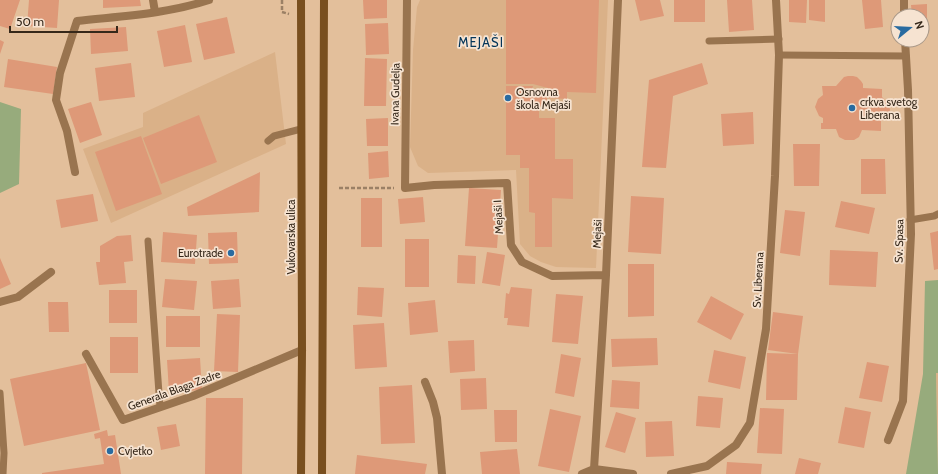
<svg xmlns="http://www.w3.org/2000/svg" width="938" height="474" font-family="Cabin,sans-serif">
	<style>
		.built { fill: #dab188 }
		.green { fill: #97ab7c }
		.building { fill: #de9978 }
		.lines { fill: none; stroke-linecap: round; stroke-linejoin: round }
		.path { stroke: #9b8065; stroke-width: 2.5; stroke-dasharray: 4 2; stroke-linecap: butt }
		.lane { stroke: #99744f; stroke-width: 7 }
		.street { stroke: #99744f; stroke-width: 8 }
		.secondary { stroke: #794f1f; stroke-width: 8 }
		.poi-dot { fill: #296ba0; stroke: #f6e3d1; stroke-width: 1.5 }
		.labels { text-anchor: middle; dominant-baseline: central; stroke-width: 3.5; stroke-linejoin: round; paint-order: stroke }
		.poi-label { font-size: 11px; fill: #36281a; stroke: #f6e3d1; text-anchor: start }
		.street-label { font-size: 11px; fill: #36281a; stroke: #f6e3d1 }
		.quarter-label { font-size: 13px; letter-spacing: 1px; fill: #043559; stroke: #f6e3d1 }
	</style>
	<rect width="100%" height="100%" fill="#e3bf9b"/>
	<!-- built -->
	<path class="built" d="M420 0H608L596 268 556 267 541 262 530 256 520 244 516 170 428 173 418 166 410 147 413 50 417 7Z
		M275 52 286 144 111 223 83 149 143 127V113Z
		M936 373H938V466V444Z"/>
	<!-- green -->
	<path class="green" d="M0 102 21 109 19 184 0 193Z
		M938 280V373H936L938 474H906L923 374 925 281Z"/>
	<!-- building -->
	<path class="building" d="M0 0H20L10 29 0 26Z
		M29 0H59L57 28 27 26Z
		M103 0H140L141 6 103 8Z
		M363 0H387V18L364 19Z
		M506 0H599L596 93 567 92V99L549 98 548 88 533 84H506Z
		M635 0H660L664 16 640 21Z
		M674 0H705V22H674Z
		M727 0H752L754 30 729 32Z
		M789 0H807L806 23 789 22Z
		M809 0H825V22L809 20Z
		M862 0H881L883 27 865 29Z
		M927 4V19H922V16H912L911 5Z
		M227 17 235 53 204 60 196 24Z
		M388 23 389 54 366 55 365 24Z
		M185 25 192 62 164 67 157 31Z
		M126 27 128 51 91 54 90 29Z
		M0 40 4 42 0 54Z
		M365 58 387 59 386 106H364Z
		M8 59 57 67 53 94 4 87Z
		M131 63 135 97 99 101 95 68Z
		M702 63 708 84 673 96 666 168 642 167 649 80Z
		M848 76H853L857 77 861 81 863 84V88L882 89V97L889 104 890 110 888 116 881 121V131L862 130 859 137 854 140H845L839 137 836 129H821V123H823V118L819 116 815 107 818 99 823 95 822 86H836L844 77Z
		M506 86H533L532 89H547V106H539V118H555V159H573V199L552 198V247H535V213L529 212V168H520V155H506Z
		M91 102 102 135 80 143 68 109Z
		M753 112 754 144 723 146 721 114Z
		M199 115 217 162 161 184 143 138Z
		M388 118V146H367L366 119Z
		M141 136 162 194 116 211 95 152Z
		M793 144H820L819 186H794Z
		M388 151 389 177 369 179 368 153Z
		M861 159H885L886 194H861Z
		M260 172 259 212 188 216 187 207Z
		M469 188 501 190 497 248 465 246Z
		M93 194 98 221 61 228 56 200Z
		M631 196 664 198 661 254 628 252Z
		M423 197 425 222 400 224 398 199Z
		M361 198H382V247H361Z
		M841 201 875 208 869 234 835 227Z
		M785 210 805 212 800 256 780 253Z
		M938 231V269L934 270 930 233Z
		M163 232 197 235 195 264 161 262Z
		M237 232 238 263 209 264 208 233Z
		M131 235 133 261 124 262 126 283 99 285 96 262H100V246L117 236Z
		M405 239H429V287H405Z
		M830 250 878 252 876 287 829 285Z
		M487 252 505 255 500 286 482 283Z
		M458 255 476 256 475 284 457 283Z
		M0 258 11 284 0 289Z
		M628 264H654V316L628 317Z
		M165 279 197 281 194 310 162 307Z
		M239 279 241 307 213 309 211 281Z
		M358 287 384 288 382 317 357 315Z
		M511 287 532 289 529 327 507 325 508 318H504L506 293 509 294Z
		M109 290H137V323H109Z
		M556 294 583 296 578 344 552 342Z
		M711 296 744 314 731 340 697 322Z
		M435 300 438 332 410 335 408 303Z
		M48 302H68L69 332H49Z
		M773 312 803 316 798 354 768 350Z
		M217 314 240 315 238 372 214 371Z
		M166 316H200V347H166Z
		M384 323 387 367 355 369 353 325Z
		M110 337H138V373H110Z
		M657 338 658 365 612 367 611 339Z
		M474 340 475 371 450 373 448 341Z
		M714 350 746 357 740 389 708 382Z
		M767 353 798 354 797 400H766Z
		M561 354 581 358 574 397 555 393Z
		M200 358 202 390 169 392 167 360Z
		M867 362 889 366 882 402 859 398Z
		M86 363 100 430 24 446 10 379Z
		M486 378 487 409 461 410 460 379Z
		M612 380 640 382 639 409 610 407Z
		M412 385 415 443 381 444 379 387Z
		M698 396 723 398 720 428 696 426Z
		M206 398H243L242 474H205Z
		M845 407 871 412 864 448 838 443Z
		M760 408 784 409 782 454 757 453Z
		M550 409 581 416 569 472 538 466Z
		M494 410H517V442H495Z
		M616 412 636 418 625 453 605 447Z
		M672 421 674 456 646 457 645 422Z
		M176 424 180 446 161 450 157 427Z
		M107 430 108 436 115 435 121 474H42V473L104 464 100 438 95 439 94 434Z
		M517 449 520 474H482L480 452Z
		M357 455 427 464 425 474H355Z
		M799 458 821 463 818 474H795Z
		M727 462 762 464 761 474H726Z"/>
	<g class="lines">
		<!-- path -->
		<path class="path" d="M282 0V12L289 14
			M339 188H394"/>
		<!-- lane -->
		<path class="lane" d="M709 41 779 39
			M779 55 906 56
			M268 141 274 136 301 129
			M910 220 934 216 938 214
			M148 241 160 407
			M0 393 4 453 3 474"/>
		<!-- street -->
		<path class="street" d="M153 0 155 12
			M407 0 405 188 434 185 507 183 511 245 522 262 552 276 606 275
			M904 0V16
			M75 172 67 131 56 100 60 73 77 21C121 16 167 14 209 0
			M0 302 18 297 51 272
			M86 354 123 420 193 396 302 350
			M425 382 433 402 437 418 442 474
			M888 440 903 401 911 234 908 90 905 40
			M582 474 594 469 633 474
			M596 474 594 469 606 275 618 0
			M671 474 707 466 736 445 750 423 766 329 775 176 779 55 776 0"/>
		<!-- secondary -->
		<path class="secondary" d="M301 0 302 350 301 474
			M322 474 324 0"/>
	</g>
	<!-- markers -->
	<g class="poi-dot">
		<circle cx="508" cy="98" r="4"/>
		<circle cx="852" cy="108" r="4"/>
		<circle cx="231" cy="253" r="4"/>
		<circle cx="110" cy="451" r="4"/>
	</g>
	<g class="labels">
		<!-- poi labels -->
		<g class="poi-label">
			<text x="516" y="92">Osnovna<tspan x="516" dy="13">škola Mejaši</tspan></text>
			<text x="860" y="102">crkva svetog<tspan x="860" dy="13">Liberana</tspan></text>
			<text x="223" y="253" text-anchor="end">Eurotrade</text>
			<text x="118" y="451">Cvjetko</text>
		</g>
		<!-- street labels -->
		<g class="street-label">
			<text transform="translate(395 94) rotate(-89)">Ivana Gudelja</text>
			<text transform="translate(498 217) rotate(-93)">Mejaši I</text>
			<text transform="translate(597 234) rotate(-88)">Mejaši</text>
			<text transform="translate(291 237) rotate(-90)">Vukovarska ulica</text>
			<text transform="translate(899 241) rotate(-89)">Sv. Spasa</text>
			<text transform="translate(758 280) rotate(-87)">Sv. Liberana</text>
			<text transform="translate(174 390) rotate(-20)">Generala Blaga Zadre</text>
		</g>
		<!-- quarter labels -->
		<g class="quarter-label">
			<text x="481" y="42">MEJAŠI</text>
		</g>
	</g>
	<!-- north arrow -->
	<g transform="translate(910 28) rotate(72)"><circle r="19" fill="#f6e3d1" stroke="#a99888"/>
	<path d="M0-3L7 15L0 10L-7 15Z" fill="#296ba0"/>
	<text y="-6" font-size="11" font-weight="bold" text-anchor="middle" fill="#36281a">N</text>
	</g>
	<!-- scale -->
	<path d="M10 26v6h107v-6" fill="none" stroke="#36281a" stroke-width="2"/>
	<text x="16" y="26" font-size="12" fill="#36281a" stroke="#f6e3d1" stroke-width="3" paint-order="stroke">50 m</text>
</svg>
